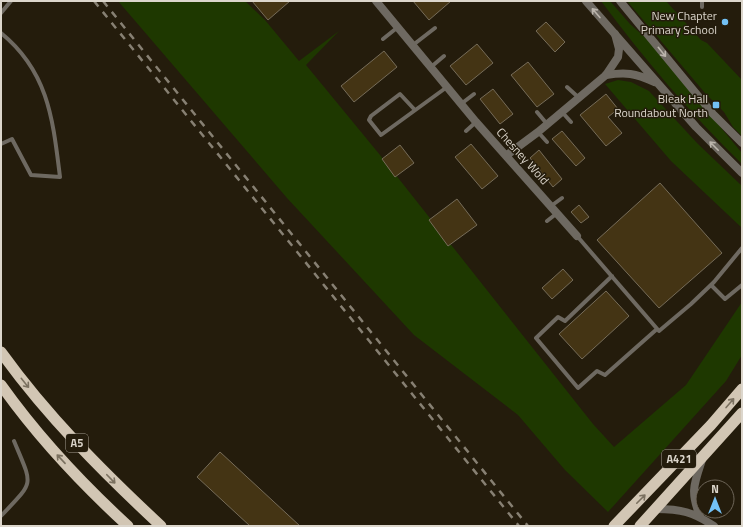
<svg xmlns="http://www.w3.org/2000/svg" width="743" height="527" font-family="'Titillium Web',sans-serif">
	<style>
		.green { fill: #1e3800 }
		.building { fill: #443414; stroke: #766c59 }
		.lines { fill: none; stroke-linecap: round; stroke-linejoin: round }
		.service { stroke: #6e6961; stroke-width: 4 }
		.minor { stroke: #6e6961; stroke-width: 8 }
		.tertiary { stroke: #6e6961; stroke-width: 8 }
		.trunk { stroke: #d2c6b4; stroke-width: 11 }
		.rail { stroke: #878073; stroke-width: 2.5; stroke-dasharray: 7 7; stroke-linecap: butt }
		.oneway { stroke: #bbb5ac }
		.oneway2 { stroke: #7b7160 }
		.poi-dot { fill: #73c1f5; stroke: #241c0c; stroke-width: 1.5 }
		.labels { text-anchor: middle; dominant-baseline: central; stroke-width: 3; stroke-linejoin: round; paint-order: stroke }
		.shield { fill: #241c0c; stroke: #a59e92; stroke-width: 1 }
		.shield-label { font-size: 11px; font-weight: bold; fill: #dcd6cc }
		.poi-label { font-size: 12px; fill: #dcd6cc; stroke: #241c0c; text-anchor: end }
		.street-label { font-size: 12px; fill: #dcd6cc; stroke: #241c0c }
	</style>
	<rect width="100%" height="100%" fill="#241c0c"/>
	<!-- green -->
	<path class="green" d="M118 1H245L265 20 299 61 339 31 306 65 380 155 593 424 614 447 686 385 742 302V355L726 381 608 512 565 470 518 415 414 335 287 198Z
		M601 1H610L630 24 648 40 742 153V164C690 113 644 59 601 1Z
		M627 1H666L701 40 707 43 742 80V136L733 127 724 112 705 93Z
		M618 80 631 82 649 91 697 143 742 186V228L671 161 605 84Z"/>
	<!-- building -->
	<path class="building" d="M252 1H290L268 20Z
		M413 1H451L429 20Z
		M546 22 565 42 555 52 536 31Z
		M477 44 493 63 466 85 450 66Z
		M384 51 397 67 354 102 341 86Z
		M528 62 554 94 537 107 511 75Z
		M493 89 513 114 500 124 480 99Z
		M606 94 618 109 608 117 622 133 606 146 580 115Z
		M562 131 585 158 576 166 552 139Z
		M471 144 498 176 482 189 455 157Z
		M400 145 414 163 395 177 382 159Z
		M539 150 562 179 553 187 530 158Z
		M660 183 722 253 659 308 597 240Z
		M457 199 477 225 448 246 429 220Z
		M579 205 589 217 581 223 571 212Z
		M563 269 573 280 552 299 542 288Z
		M606 291 629 316 582 359 559 334Z
		M220 452 300 526H250L197 477Z"/>
	<g class="lines">
		<!-- service -->
		<path class="service" d="M702 7V1
			M1 13 11 1
			M1 33C49 72 53 121 60 177L31 175 12 139 1 144
			M383 39 398 27
			M413 45 435 28
			M431 67 444 56
			M567 87 578 97
			M461 104 474 94
			M414 109 400 94 371 116 369 120 381 135 447 87
			M537 112 547 124
			M562 112 571 122
			M466 131 476 122
			M538 132 547 142
			M551 206 562 198
			M547 221 556 214
			M577 236 659 331 691 304 714 282 742 248
			M612 276 565 321 558 317 536 338 578 388 597 371 605 375 657 329
			M711 285 725 299 742 285
			M1 516C35 480 33 487 14 441"/>
		<!-- minor -->
		<path class="minor" d="M376 1 476 122 577 236
			M507 155 538 132 606 75 618 57 619 49 615 34
			M656 509C681 509 693 512 714 526
			M700 516C690 492 694 484 702 460"/>
		<!-- tertiary -->
		<path class="tertiary" d="M586 1 696 127 742 173
			M620 1 713 114 742 143
			M606 75C626 72 635 73 654 82"/>
		<!-- trunk -->
		<path class="trunk" d="M1 352C47 416 103 472 161 526
			M1 385C38 437 81 483 128 526
			M614 526 711 425 742 389
			M640 526 742 413"/>
		<!-- rail -->
		<path class="rail" d="M94 1 519 526
			M103 1 528 526"/>
	</g>
	<!-- one-way arrows -->
	<defs><path id="oneway-shaft" d="M-6 0H5M1.5-3L5.5 0L1.5 3" fill="none" stroke-width="1.6" stroke-linecap="round" stroke-linejoin="round"/></defs>
	<g class="oneway">
		<use href="#oneway-shaft" transform="translate(596 13) rotate(-131)"/>
		<use href="#oneway-shaft" transform="translate(662 52) rotate(51)"/>
		<use href="#oneway-shaft" transform="translate(714 146) rotate(-135)"/>
	</g>
	<g class="oneway2">
		<use href="#oneway-shaft" transform="translate(25 383) rotate(51)"/>
		<use href="#oneway-shaft" transform="translate(730 403) rotate(-49)"/>
		<use href="#oneway-shaft" transform="translate(61 459) rotate(-133)"/>
		<use href="#oneway-shaft" transform="translate(111 479) rotate(46)"/>
		<use href="#oneway-shaft" transform="translate(641 499) rotate(-45)"/>
	</g>
	<!-- markers -->
	<g class="poi-dot">
		<circle cx="725" cy="22" r="4"/>
		<rect x="712" y="101" width="8" height="8" rx="2"/>
	</g>
	<g class="labels">
		<!-- shield labels -->
		<g class="shield">
			<rect x="66" y="434" width="22" height="18" rx="3"/>
			<rect x="662" y="450" width="34" height="18" rx="3"/>
		</g>
		<g class="shield-label">
			<text x="77" y="443">A5</text>
			<text x="679" y="459">A421</text>
		</g>
		<!-- poi labels -->
		<g class="poi-label">
			<text x="717" y="15">New Chapter<tspan x="717" dy="14">Primary School</tspan></text>
			<text x="708" y="98">Bleak Hall<tspan x="708" dy="14">Roundabout North</tspan></text>
		</g>
		<!-- street labels -->
		<g class="street-label">
			<text transform="translate(523 156) rotate(48)">Chesney Wold</text>
		</g>
	</g>
	<!-- border -->
	<rect width="743" height="527" fill="none" stroke="#dcd6cc" stroke-width="4"/>
	<!-- north arrow -->
	<g transform="translate(715 499)"><circle r="19" fill="#241c0c" stroke="#6e6659"/>
	<path d="M0-3L7 15L0 10L-7 15Z" fill="#73c1f5"/>
	<text y="-6" font-size="11" font-weight="bold" text-anchor="middle" fill="#dcd6cc">N</text>
	</g>
</svg>
